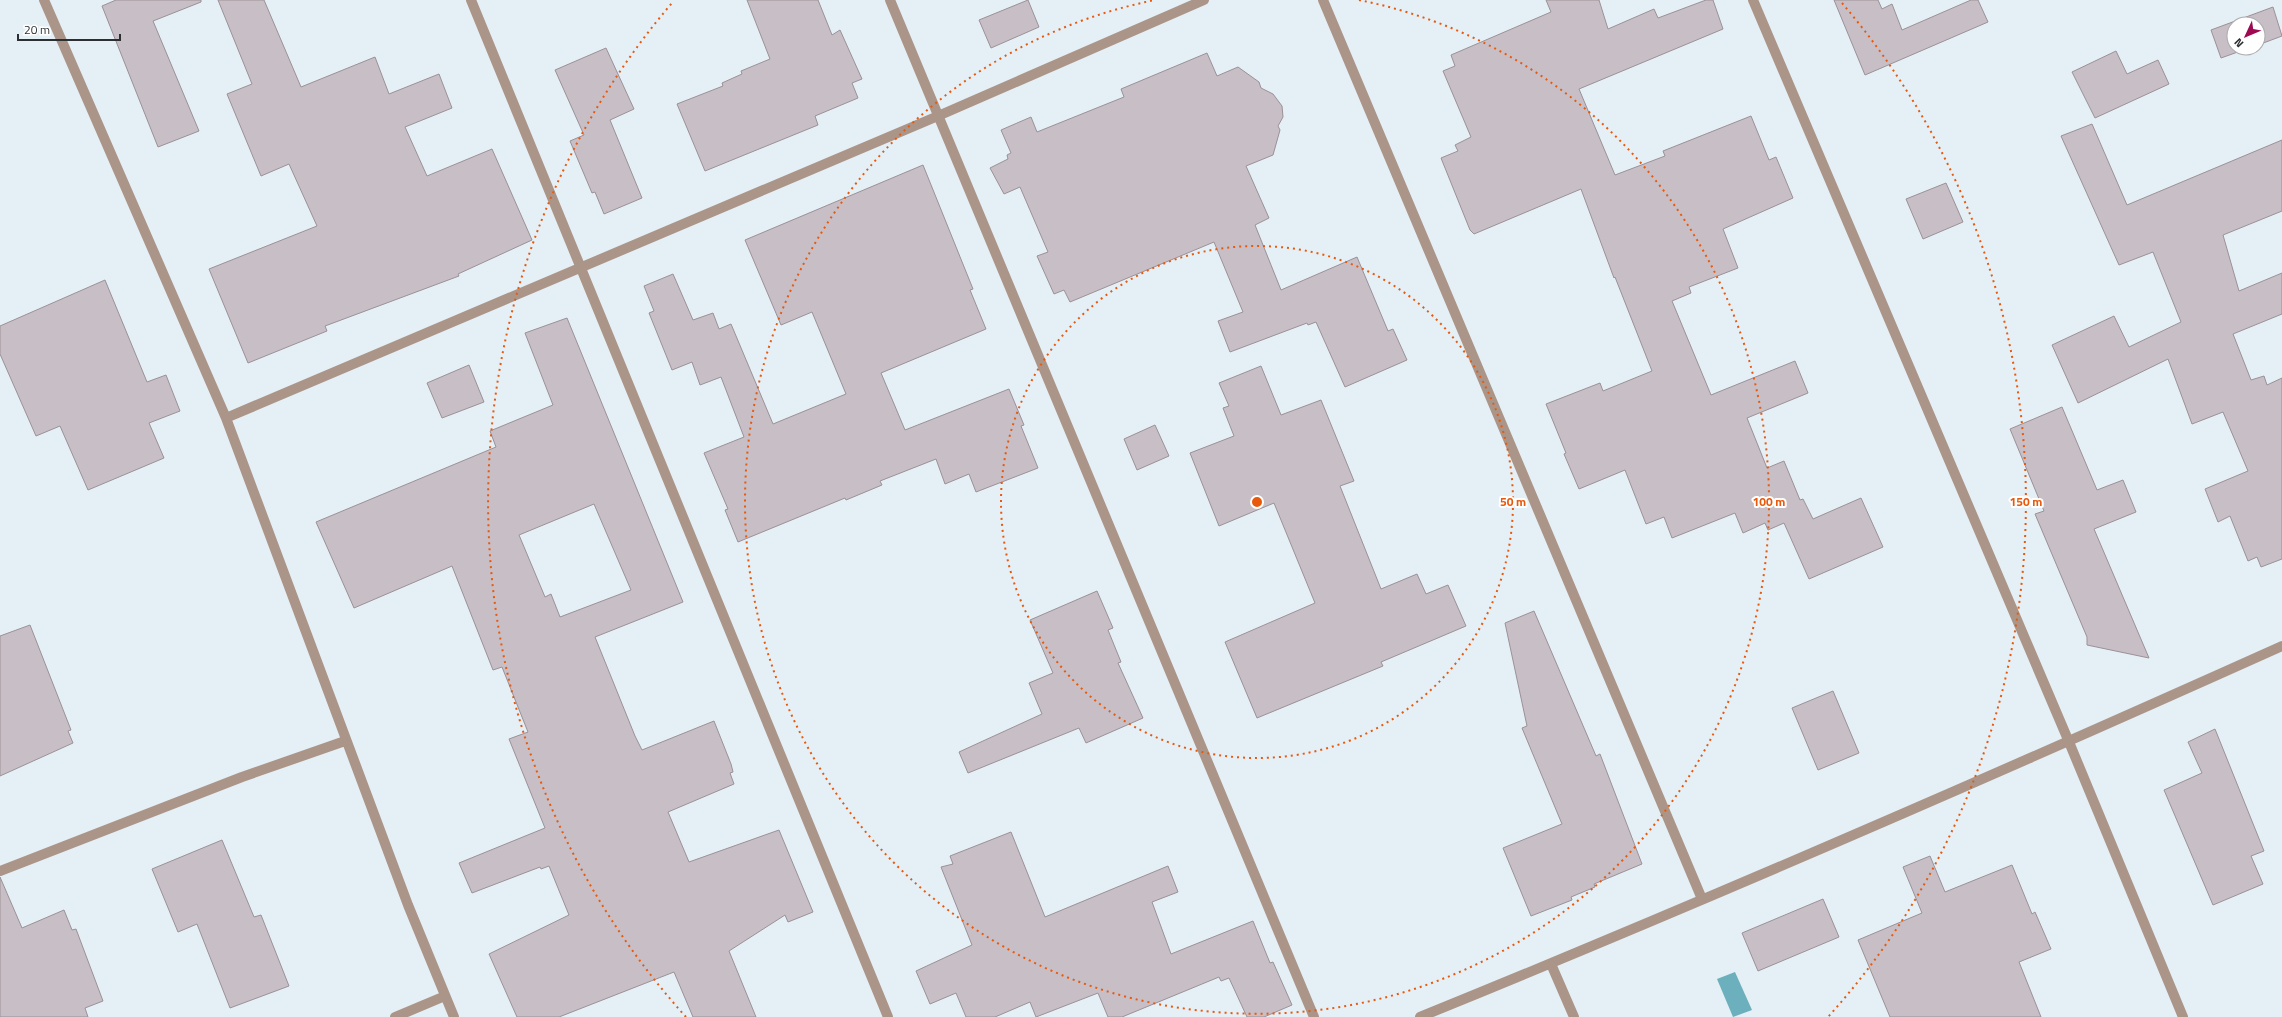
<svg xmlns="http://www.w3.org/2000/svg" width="2282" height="1017" font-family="'Titillium Web',sans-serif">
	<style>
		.water { fill: #6bb0bc }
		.building { fill: #c8bec5; stroke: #9b9198; fill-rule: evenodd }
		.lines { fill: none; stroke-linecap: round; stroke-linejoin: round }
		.minor { stroke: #ab9588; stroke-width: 10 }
		.ring { fill: none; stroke: #e8590c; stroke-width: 2; stroke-dasharray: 2 4 }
		.centre { fill: #e8590c; stroke: #fff; stroke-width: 2 }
		.ring-label { font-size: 12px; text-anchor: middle; font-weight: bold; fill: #e8590c; stroke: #fff; stroke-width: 4; stroke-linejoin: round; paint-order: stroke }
	</style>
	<rect width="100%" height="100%" fill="#e5eff6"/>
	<!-- water -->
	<path class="water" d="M1735 972 1752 1010 1733 1017 1717 979Z"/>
	<!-- building -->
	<path class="building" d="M116 0H201V2L153 21 199 131 158 147 102 6Z
		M218 0H264L301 87 375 57 389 94 439 74 452 108 405 127 427 176 492 149 532 240 458 274 459 276 325 326 327 331 248 363 209 269 317 226 289 164 261 176 227 94 252 84Z
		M747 0H818L832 35 840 30 862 79 852 83 858 98 815 116 818 125 705 171 677 104 723 86 722 83 742 74 741 71 770 59Z
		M1028 0 1039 27 991 48 979 20Z
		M1546 0H1599L1608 29 1654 9 1658 18 1706 0H1713L1723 29 1579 89 1615 175 1665 156 1663 151 1751 116 1769 160 1776 157 1793 198 1723 229 1738 268 1689 287 1691 293 1672 301 1711 395 1795 361 1808 393 1747 418 1767 468 1784 461 1800 500 1803 499 1813 519 1861 498 1883 547 1809 579 1784 523 1768 530 1765 523 1743 533 1735 513 1672 538 1664 517 1646 524 1625 470 1579 489 1564 454 1566 453 1546 404 1600 383 1603 391 1652 371 1615 277 1614 278 1581 189 1474 234 1470 230 1441 158 1458 151 1455 145 1471 137 1443 71 1455 66 1451 55 1551 12Z
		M1834 0H1878L1882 9 1892 4 1902 30 1971 0H1978L1988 22 1865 75Z
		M2273 7 2282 36 2258 45V24H2234V48H2249L2221 58 2211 30Z
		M606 48 634 109 610 120 642 198 604 214 595 192 592 193 570 141 584 135 555 70Z
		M2116 51 2127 74 2158 60 2169 84 2095 118 2072 72Z
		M1207 53 1217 76 1238 67 1259 82 1261 88 1273 94 1282 106 1283 117 1278 126 1280 130 1273 155 1246 166 1269 218 1255 225 1281 290 1357 257 1388 331 1393 329 1407 360 1345 387 1316 322 1308 325 1307 323 1230 352 1218 321 1243 312 1214 242 1070 302 1064 290 1054 294 1037 256 1048 252 1020 187 1004 194 990 168 1008 159 1007 155 1011 153 1001 130 1031 117 1037 132 1124 97 1121 89Z
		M2092 124 2127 205 2282 140V211L2223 235 2239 291 2282 273V314L2233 334 2251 380 2264 376 2267 385 2282 378V559L2261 567 2257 557 2248 561 2230 516 2218 522 2205 489 2248 471 2223 412 2192 424 2168 359 2078 403 2052 345 2114 316 2129 347 2181 322 2153 252 2119 265 2061 136Z
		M923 165 973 289 970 290 986 329 881 373 905 430 1009 389 1024 425 1021 426 1038 468 976 492 969 474 945 484 936 459 880 481 882 485 846 500 845 498 738 542 725 510 728 509 704 453 744 437 721 377 700 385 692 362 672 370 649 313 654 311 644 286 673 274 693 320 713 313 719 329 731 324 773 424 846 394 812 312 781 325 745 240Z
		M1946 183 1963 222 1923 239 1906 199Z
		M105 280 147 382 166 375 180 411 149 423 164 458 88 490 60 426 36 436 0 354V326Z
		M567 318 683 602 595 637 635 736 642 750 714 721 731 764 733 772 730 773 734 784 668 812 689 862 779 830 813 912 788 922 785 915 729 951 756 1017H693L674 972 559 1017H517L489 954 569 915 549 866 541 869 540 867 472 893 459 863 545 828 509 739 528 732 502 667 493 670 452 566 354 608 316 522 496 447 490 431 553 405 525 333ZM594 504 631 590 560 617 551 594 545 597 519 535Z
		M469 365 484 402 442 418 427 383Z
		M1261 366 1281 415 1321 400 1354 481 1340 486 1381 589 1417 574 1426 594 1448 585 1466 626 1381 662 1383 666 1257 718 1225 642 1315 603 1274 503 1219 526 1190 453 1234 436 1223 408 1229 406 1219 383Z
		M2062 407 2097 490 2123 480 2136 512 2094 529 2149 658 2087 645V637L2035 514 2044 511 2010 429Z
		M1155 425 1169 456 1137 470 1124 439Z
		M1097 591 1113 628 1108 630 1121 662 1118 663 1143 718 1086 743 1079 728 968 773 959 752 1042 714 1029 683 1053 673 1030 620Z
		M1534 611 1596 756 1600 754 1642 864 1594 884 1595 887 1571 897 1572 900 1531 916 1503 848 1562 824 1522 728 1527 726 1505 623Z
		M30 625 71 730 68 731 73 743 0 776V636Z
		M1833 691 1859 753 1818 770 1792 708Z
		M2215 729 2264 851 2251 856 2263 884 2213 905 2164 790 2202 773 2188 742Z
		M1011 832 1045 917 1168 866 1178 892 1152 902 1171 954 1253 921 1270 963 1273 962 1292 1005 1264 1017H1247L1229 978 1221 981 1219 977 1122 1017H1108L1098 993 1036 1017 1030 1002 995 1017H966L956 993 930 1004 916 971 972 945 941 867 953 864 950 856Z
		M222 840 254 917 261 915 289 986 230 1008 197 924 178 932 152 869Z
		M1930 856 1945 892 2012 865 2032 914 2035 912 2051 949 2019 962 2041 1017H1890L1858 940 1922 913 1903 867Z
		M0 877 22 928 64 910 72 930 76 929 103 1001 85 1008 88 1017H0Z
		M1823 899 1839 937 1758 971 1742 933Z"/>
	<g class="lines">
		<!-- minor -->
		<path class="minor" d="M44 0 226 418 408 905 454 1017
			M471 0 888 1017
			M890 0 1314 1017
			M1323 0 1702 899
			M1753 0 2069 742 2183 1017
			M226 418 938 116 1204 0
			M0 871 242 777 345 741
			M1551 964 1574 1017
			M395 1017 445 996
			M1420 1017C1710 899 1997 774 2282 646"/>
	</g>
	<!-- distance rings -->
	<g class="ring">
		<circle cx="1257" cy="502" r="256"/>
		<path d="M1359 0A512 512 0 1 1 1155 0"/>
		<path d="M686 1017A769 769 0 0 1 672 3M1842 3A769 769 0 0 1 1828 1017"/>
	</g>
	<circle cx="1257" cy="502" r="6" class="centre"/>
	<g class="ring-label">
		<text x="1513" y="506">50 m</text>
		<text x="1769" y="506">100 m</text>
		<text x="2026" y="506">150 m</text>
	</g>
	<!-- north arrow -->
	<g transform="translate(2246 36) rotate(226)"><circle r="19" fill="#ffffff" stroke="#abacad"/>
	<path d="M0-3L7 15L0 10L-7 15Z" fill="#9e0952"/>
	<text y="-6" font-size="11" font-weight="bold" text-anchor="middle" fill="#2c2f32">N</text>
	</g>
	<!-- scale -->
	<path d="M18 34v6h102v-6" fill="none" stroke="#2c2f32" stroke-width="2"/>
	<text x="24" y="34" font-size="12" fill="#2c2f32" stroke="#ffffff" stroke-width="3" paint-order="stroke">20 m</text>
</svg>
